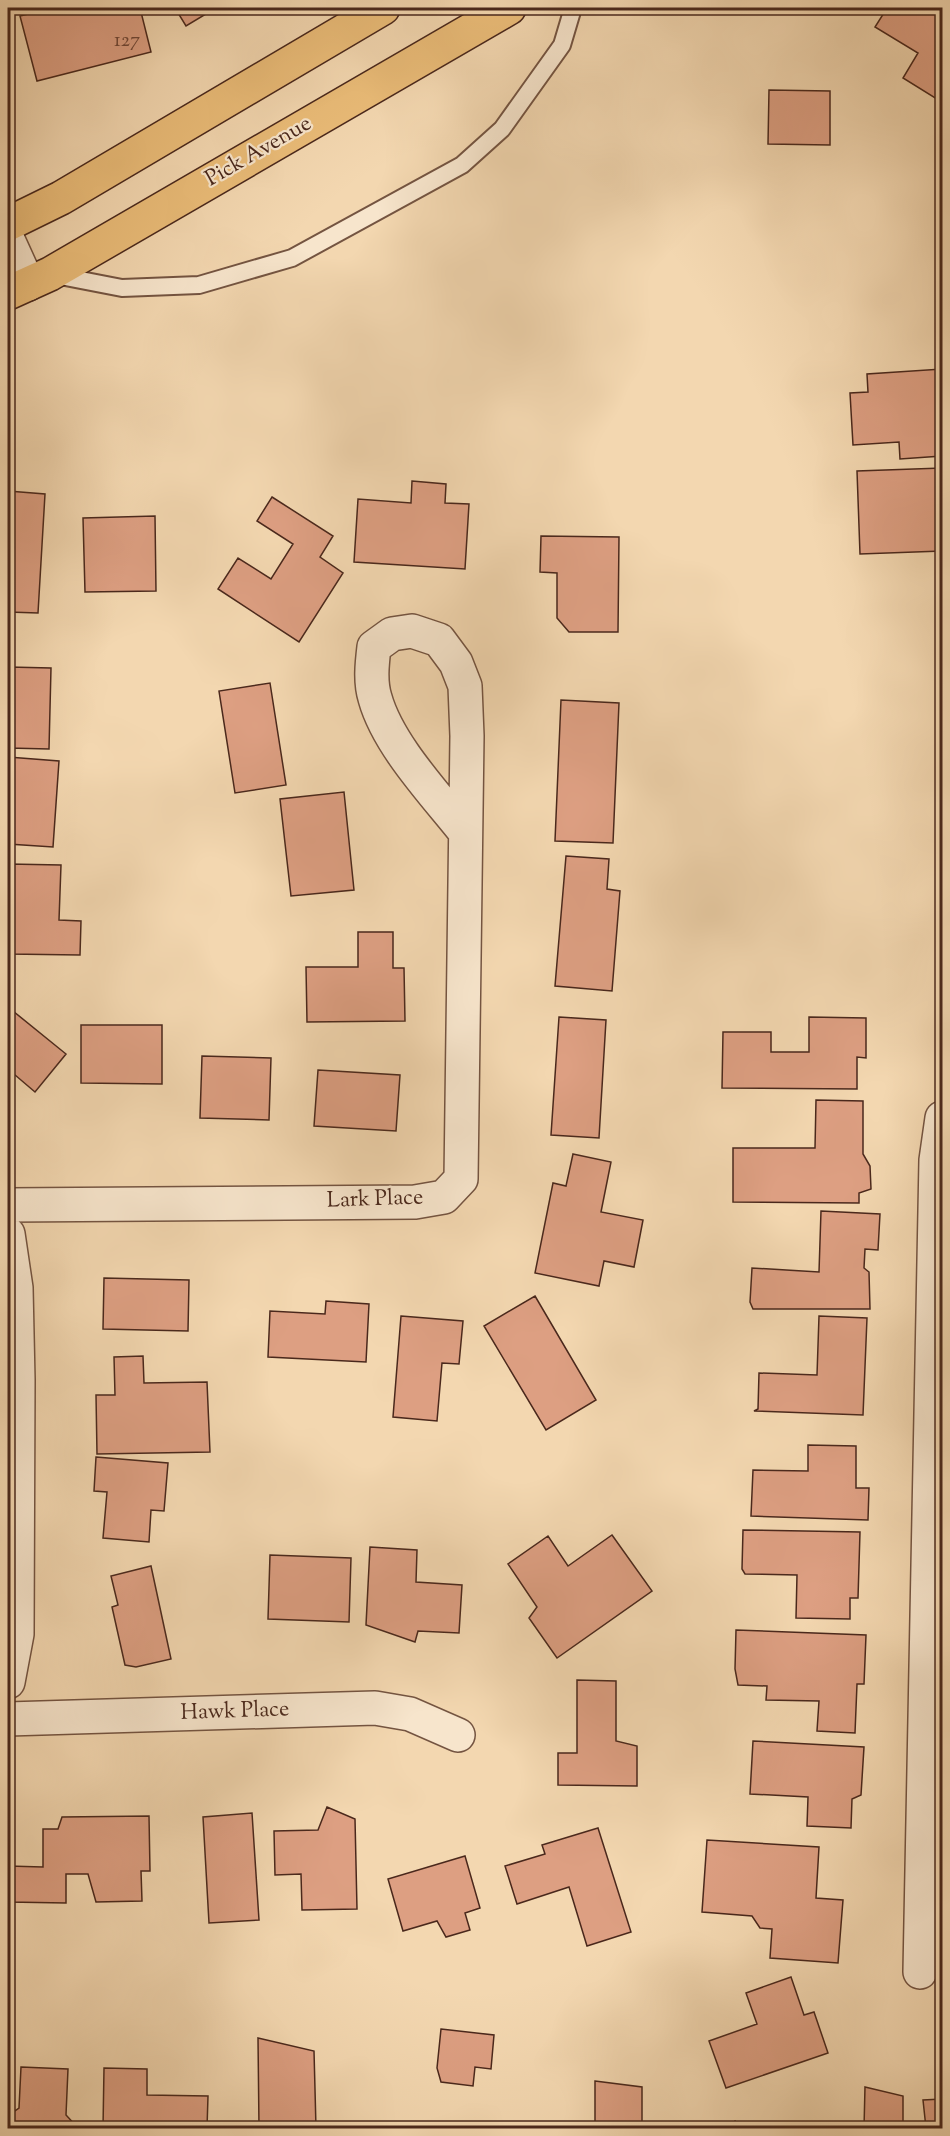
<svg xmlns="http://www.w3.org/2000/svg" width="950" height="2136" font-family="'Sorts Mill Goudy',serif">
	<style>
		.building { fill: #dd9f82; stroke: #4a281c; stroke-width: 1.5 }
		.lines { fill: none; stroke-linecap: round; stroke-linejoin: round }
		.lane-casing { stroke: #745441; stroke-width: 20 }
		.street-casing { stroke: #745441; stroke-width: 36 }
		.primary-casing { stroke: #4a281c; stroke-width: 36 }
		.lane { stroke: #f7e5cc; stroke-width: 16 }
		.street { stroke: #f7e5cc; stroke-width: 33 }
		.primary { stroke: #eabc78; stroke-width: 33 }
		.labels { text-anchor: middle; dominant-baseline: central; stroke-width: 4.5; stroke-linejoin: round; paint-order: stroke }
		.number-label { font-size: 20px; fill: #6f4636 }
		.street-label { font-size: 22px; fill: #4a281c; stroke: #f7e5cc }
	</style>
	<rect width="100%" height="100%" fill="#f3d7b0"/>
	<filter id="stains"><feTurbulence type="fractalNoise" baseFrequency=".00333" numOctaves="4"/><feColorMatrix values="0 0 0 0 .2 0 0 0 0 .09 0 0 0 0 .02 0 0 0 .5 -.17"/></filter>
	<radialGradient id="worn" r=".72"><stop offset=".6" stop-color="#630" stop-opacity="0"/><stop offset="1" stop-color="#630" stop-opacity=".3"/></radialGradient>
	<!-- building -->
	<path class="building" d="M53 8H140L151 52 37 81 20 16Z
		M175 8H216L186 26Z
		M887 8H942V97L940 101 903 78 918 53 875 27Z
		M769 90 830 91V145L768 144Z
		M942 369V456L900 459 899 442 853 445 850 393 868 392 867 374Z
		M942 468V551L860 554 857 471Z
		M412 481 446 484 445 503 469 504 465 569 354 562 358 499 411 503Z
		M8 491 45 494 38 613 8 612Z
		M272 497 333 536 320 557 343 573 299 642 218 589 238 558 271 579 293 544 257 521Z
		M155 516 156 591 85 592 83 518Z
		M541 536 619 537 618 632H569L557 618V573L540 572Z
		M8 667 51 668 49 749 8 748Z
		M270 683 286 785 235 793 219 691Z
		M561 700 619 703 613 843 555 841Z
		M940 702H942V741Z
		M8 757 59 761 53 847 8 844Z
		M344 792 354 890 291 896 280 799Z
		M566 856 609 859 607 889 620 891 612 991 555 986Z
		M8 864 61 865 59 920 81 921 80 955 8 954Z
		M358 932H393V968H404L405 1021 307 1022 306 967H358Z
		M8 1007 66 1054 35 1092 8 1069Z
		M559 1017 606 1020 599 1138 551 1135Z
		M809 1017 866 1018V1058L857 1057V1089L722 1088 723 1032H771V1052H809Z
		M81 1025H162V1084L81 1083Z
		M202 1056 271 1058 269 1120 200 1118Z
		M318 1070 400 1075 396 1131 314 1126Z
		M816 1100 863 1101V1154L870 1166 871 1189 859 1193V1203L733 1202V1148H815Z
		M573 1154 611 1162 601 1212 643 1220 634 1267 604 1261 599 1286 535 1273 553 1183 566 1186Z
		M821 1211 880 1214 878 1250 865 1249 864 1268 869 1272 870 1309H753L750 1302 752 1268 819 1272Z
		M104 1278 189 1280 188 1331 103 1329Z
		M535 1296 596 1400 546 1430 484 1326Z
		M326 1301 369 1304 366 1362 268 1357 270 1311 325 1314Z
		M401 1316 463 1321 459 1364 442 1363 437 1421 393 1417Z
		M819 1316 867 1318 863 1415 754 1411 758 1409 759 1373 817 1375Z
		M143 1356 144 1383 207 1382 210 1452 97 1454 96 1395H115L114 1357Z
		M808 1445 856 1446V1488H869L868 1520 751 1516 753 1470 808 1471Z
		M96 1457 168 1463 164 1511 151 1510 149 1542 103 1538 107 1492 94 1491Z
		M743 1530 860 1532 858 1598H850V1619L796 1618 797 1575 745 1574 742 1569Z
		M612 1535 652 1591 557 1658 529 1618 537 1607 508 1564 548 1536 568 1566Z
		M370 1547 417 1550 416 1582 462 1585 459 1633 418 1631 415 1642 366 1625Z
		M270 1555 351 1558 349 1622 268 1619Z
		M151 1566 171 1659 136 1667 125 1665 112 1607 118 1605 111 1576Z
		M736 1630 866 1635 864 1684H857L855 1733 817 1731 819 1701 766 1700 767 1686 738 1685 735 1669Z
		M577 1680 616 1681V1741L637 1746V1786L558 1785V1753H577Z
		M753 1741 864 1747 861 1795 852 1799 851 1828 807 1826 808 1797 750 1794Z
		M327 1807 355 1819 357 1909 302 1910 301 1874 275 1875 274 1831 318 1830Z
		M252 1813 259 1920 209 1923 203 1817Z
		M149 1816 150 1871H141L142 1901 96 1902 88 1874H66V1903L8 1902V1866L43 1867V1829H58L62 1817Z
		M598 1828 631 1932 587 1946 569 1887 517 1904 505 1866 545 1854 542 1845Z
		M707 1840 819 1847 816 1898 843 1900 838 1963 770 1958 772 1929 760 1928 752 1916 702 1912Z
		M465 1856 480 1908 465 1913 470 1930 446 1937 437 1921 403 1931 388 1879Z
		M791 1977 804 2015 814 2012 828 2053 726 2088 709 2041 757 2024 746 1993Z
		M441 2029 494 2035 491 2069 475 2067 473 2086 441 2082 437 2068Z
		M258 2038 314 2051 316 2128H259Z
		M21 2067 68 2069 66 2115 78 2128H9V2115L19 2108Z
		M104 2068 147 2069V2095L208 2096 207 2128H103Z
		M595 2081 642 2087V2128H607V2124L595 2123Z
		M865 2087 903 2096V2128H864Z
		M942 2099V2128H926L923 2100Z
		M735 2121 740 2128H726Z"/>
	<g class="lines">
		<defs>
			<path id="lane" d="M55 275 122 288 199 285 292 258 462 165 502 129 562 45 573 8"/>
			<path id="street" d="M8 240 28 284
				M8 1205 415 1202 444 1197 461 1179 467 736 465 686 456 663 439 640 412 631 392 634 374 647C372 664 370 682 375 698 388 745 435 794 465 832
				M8 1234 16 1288 18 1380 17 1634 8 1682
				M8 1719 375 1708 410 1714 458 1735
				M920 1972 936 1160 942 1118"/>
			<path id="primary" d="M8 224 61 198 383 8
				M8 293 50 274 509 8"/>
		</defs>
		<!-- lane casing -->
		<use href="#lane" class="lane-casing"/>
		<!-- street casing -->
		<use href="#street" class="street-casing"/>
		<!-- primary casing -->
		<use href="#primary" class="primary-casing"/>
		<!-- lane -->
		<use href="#lane" class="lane"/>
		<!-- street -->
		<use href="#street" class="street"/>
		<!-- primary -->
		<use href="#primary" class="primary"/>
	</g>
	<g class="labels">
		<!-- number labels -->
		<g class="number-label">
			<text x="127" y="41">127</text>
		</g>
		<!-- street labels -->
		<g class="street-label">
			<text transform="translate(259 152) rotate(-30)">Pick Avenue</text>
			<text transform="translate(375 1200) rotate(-2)">Lark Place</text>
			<text transform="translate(235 1712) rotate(-2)">Hawk Place</text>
		</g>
	</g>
	<!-- margin -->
	<rect width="950" height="2136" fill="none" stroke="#f3d7b0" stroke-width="30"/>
	<rect x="9" y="9" width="932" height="2118" fill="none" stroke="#4a281c" stroke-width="3"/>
	<rect x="15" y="15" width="920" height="2106" fill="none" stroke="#4a281c" stroke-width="1.5"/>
	<rect width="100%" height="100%" filter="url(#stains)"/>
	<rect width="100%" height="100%" fill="url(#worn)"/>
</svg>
